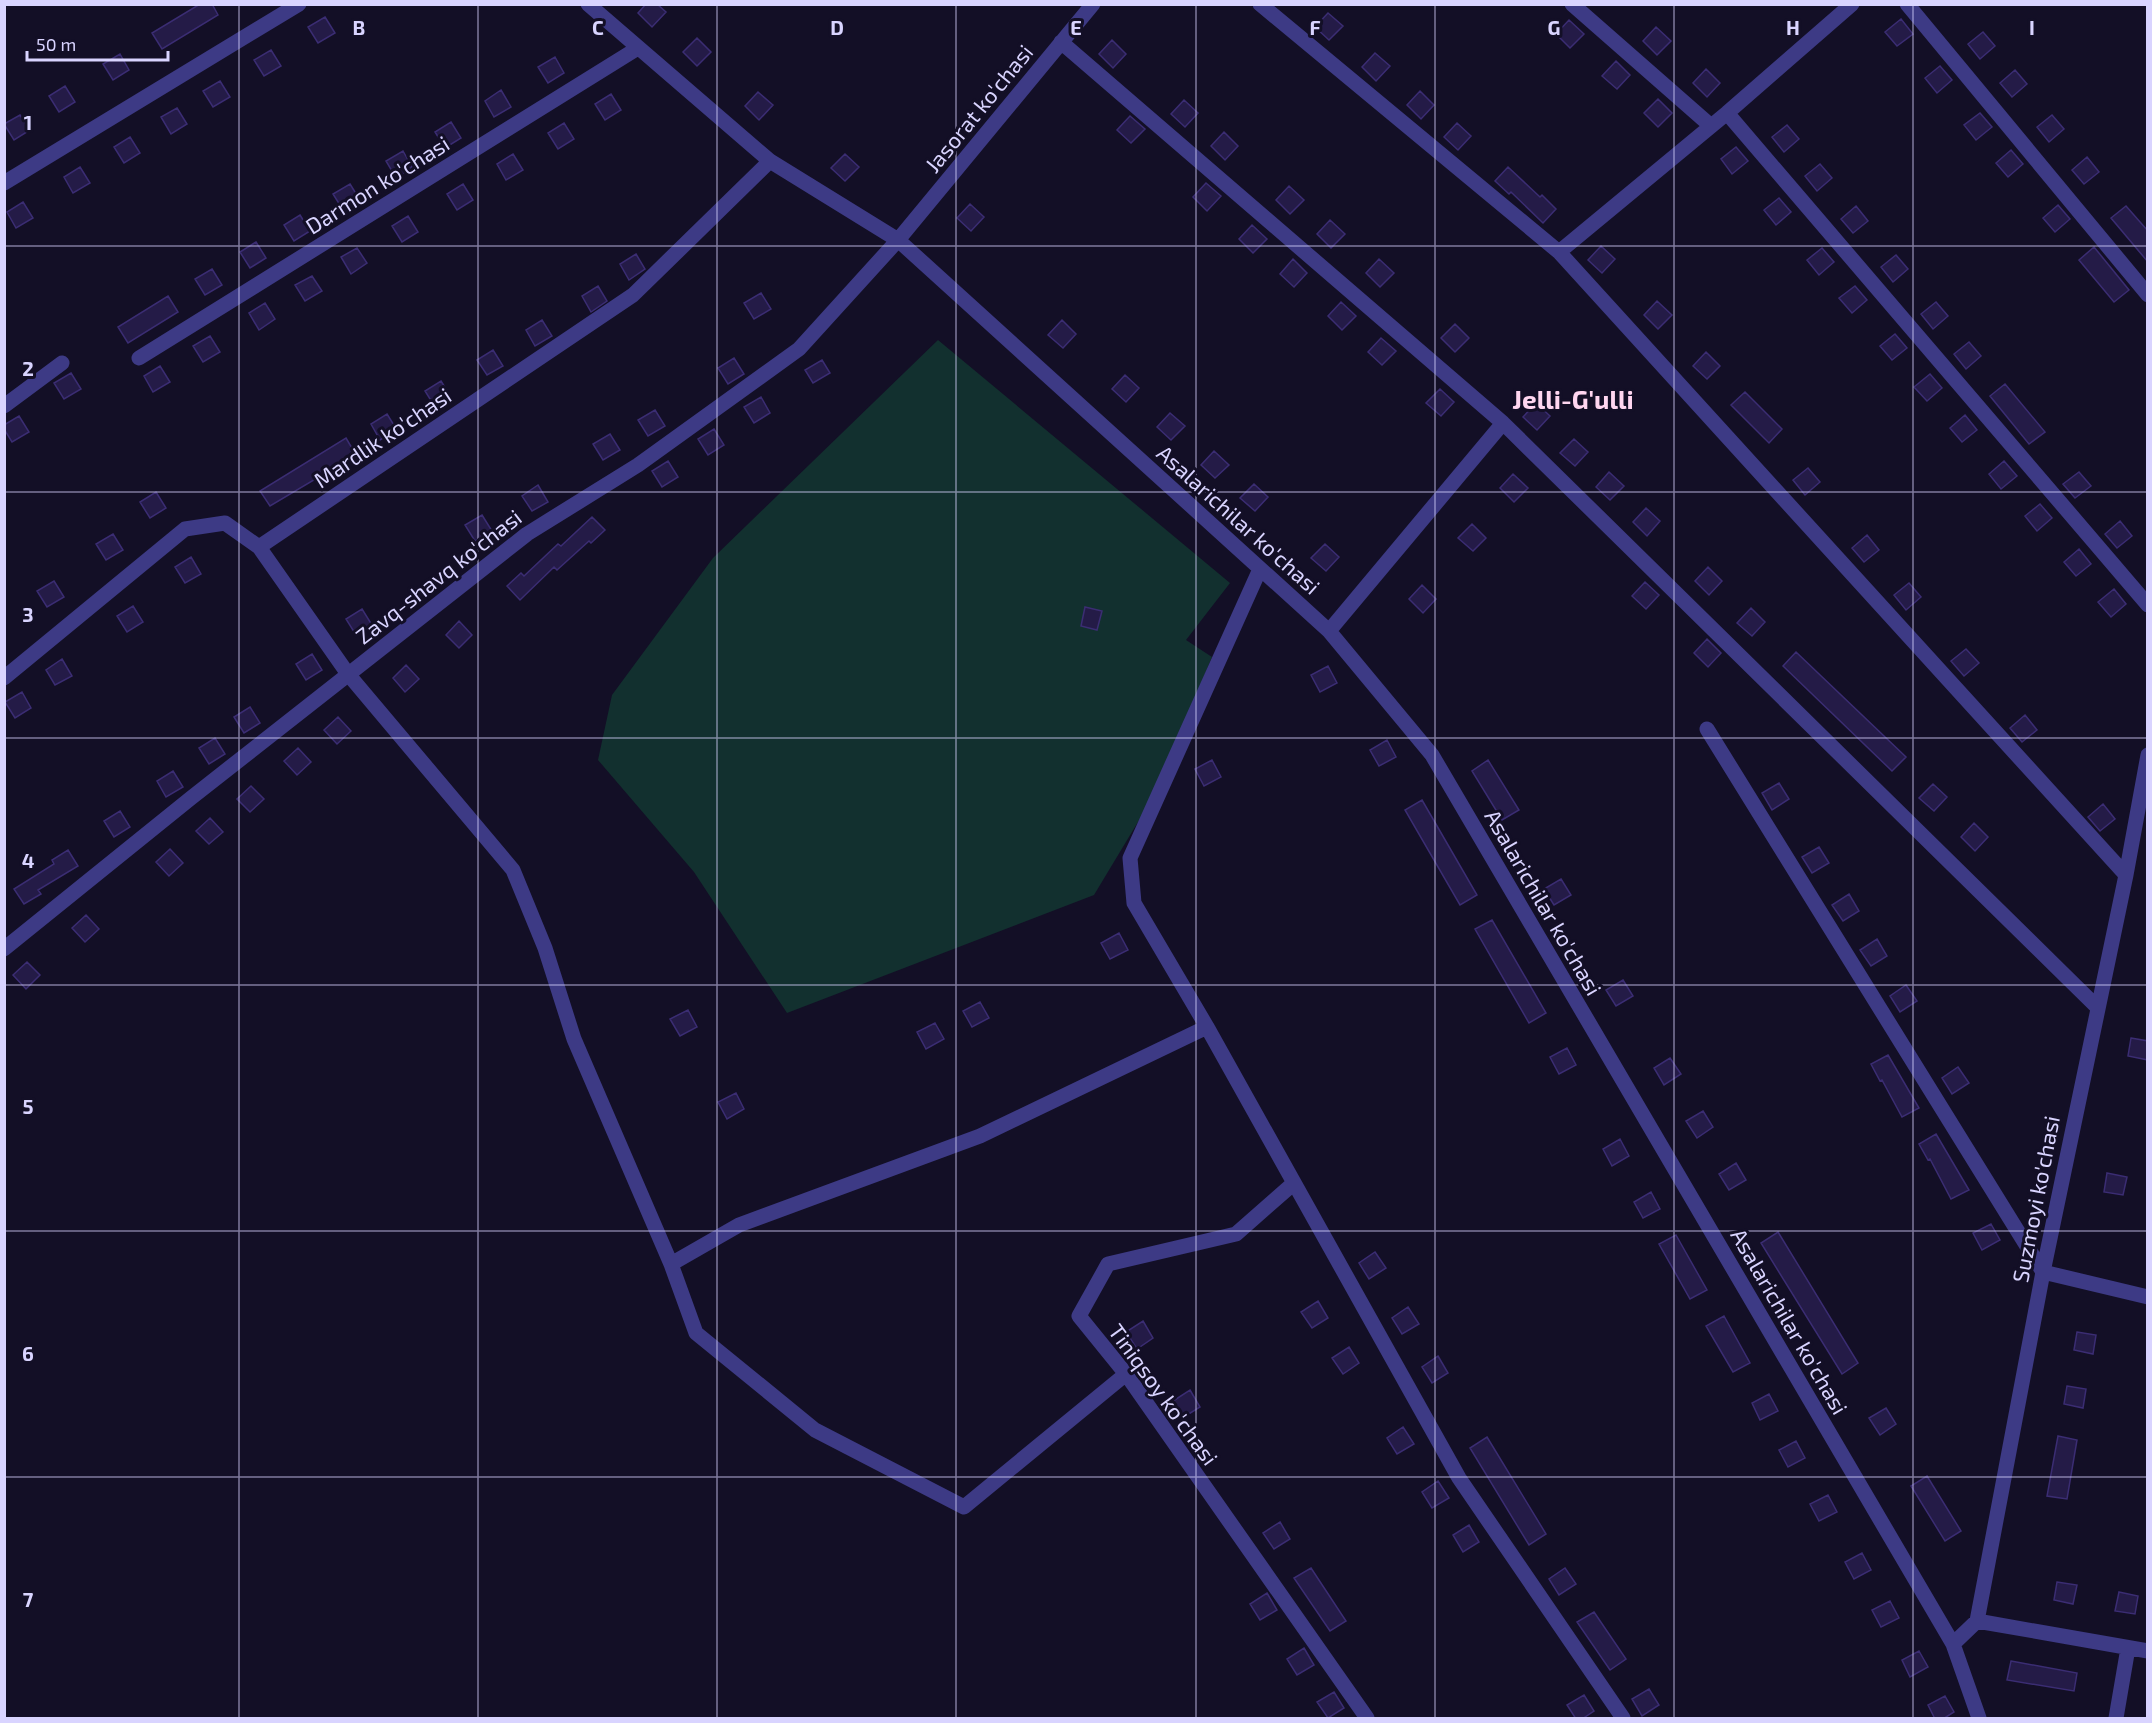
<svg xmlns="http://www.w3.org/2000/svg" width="2152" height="1723" font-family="'Exo 2',sans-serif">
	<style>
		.green { fill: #12302f }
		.building { fill: #241b47; stroke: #3b2d73; stroke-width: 1.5 }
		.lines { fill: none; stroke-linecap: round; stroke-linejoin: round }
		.street { stroke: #3d3a85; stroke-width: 15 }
		.grid { fill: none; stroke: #d9d4ff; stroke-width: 1.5; stroke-opacity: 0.55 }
		.labels { text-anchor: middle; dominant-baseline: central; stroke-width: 6; stroke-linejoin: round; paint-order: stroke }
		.street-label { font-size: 22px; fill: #d9d4ff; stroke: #130f26 }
		.quarter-label { font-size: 26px; font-weight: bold; fill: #ffd6f0; stroke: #130f26 }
		.grid-label { font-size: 20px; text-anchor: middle; font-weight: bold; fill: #d9d4ff; stroke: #130f26; stroke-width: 6; stroke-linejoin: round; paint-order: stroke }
	</style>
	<rect width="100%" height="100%" fill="#130f26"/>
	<!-- green -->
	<path class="green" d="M938 340 1230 583 1186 640 1212 657 1156 792 1094 895 787 1013 694 872 598 760 612 695 713 558Z"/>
	<!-- building -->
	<path class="building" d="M200 4H212L218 15 162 49 152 33Z
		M646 4H657L666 12 652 27 638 13Z
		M1328 13 1343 26 1329 40 1315 27Z
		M325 17 335 33 318 43 308 27Z
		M1901 19 1913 34 1897 46 1885 32Z
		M1569 20 1584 34 1570 48 1556 34Z
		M1656 27 1671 41 1657 55 1643 41Z
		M1983 32 1995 46 1980 59 1968 44Z
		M697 38 711 52 697 66 683 52Z
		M1112 40 1126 54 1113 68 1099 54Z
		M271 50 281 66 264 76 254 60Z
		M1375 53 1390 66 1376 81 1362 67Z
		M120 54 129 70 113 80 103 64Z
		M555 57 564 73 548 83 538 67Z
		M1616 61 1630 75 1617 89 1602 76Z
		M1940 66 1952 80 1937 93 1925 78Z
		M1706 69 1720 83 1707 97 1693 83Z
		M2015 70 2027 84 2012 97 2000 83Z
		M220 81 230 97 213 107 203 91Z
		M65 86 75 102 59 112 49 96Z
		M501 90 511 107 494 117 485 101Z
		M1420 91 1434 105 1421 119 1407 105Z
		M758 92 773 105 759 120 745 106Z
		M611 94 621 110 605 120 595 104Z
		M1658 99 1672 113 1658 127 1644 113Z
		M1184 100 1198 113 1185 127 1171 114Z
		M177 108 187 124 171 134 161 117Z
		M1980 113 1992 127 1976 140 1964 125Z
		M20 115 30 130 14 140 4 124Z
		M2052 115 2064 129 2049 142 2037 127Z
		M1130 116 1145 129 1131 143 1117 130Z
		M451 122 461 138 445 148 435 132Z
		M564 123 574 139 558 149 548 133Z
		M1457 123 1471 136 1458 150 1444 137Z
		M1787 125 1799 139 1784 152 1772 137Z
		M1224 132 1238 146 1225 160 1211 146Z
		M130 137 140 153 124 163 114 147Z
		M1736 147 1748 161 1732 174 1721 159Z
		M2011 150 2023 164 2008 177 1996 163Z
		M403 151 412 167 396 178 386 161Z
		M513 154 523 170 506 180 497 164Z
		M845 154 859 167 845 181 831 168Z
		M2087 157 2099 172 2084 184 2072 170Z
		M1820 164 1832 178 1817 191 1805 176Z
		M80 167 90 183 73 193 64 177Z
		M1508 167 1540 197 1542 195 1556 209 1543 223 1511 192 1509 194 1495 181Z
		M1206 183 1221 196 1207 211 1193 197Z
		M350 184 360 200 343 210 333 194Z
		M463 184 473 200 457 210 447 194Z
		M1289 186 1304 200 1290 214 1276 200Z
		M1779 198 1791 212 1776 225 1764 210Z
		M23 202 33 218 16 228 7 212Z
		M970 204 984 217 971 231 957 218Z
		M2058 205 2070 219 2055 232 2043 218Z
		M1856 206 1868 221 1853 233 1841 219Z
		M2126 206 2148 231V262L2111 218Z
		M300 215 310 231 294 241 284 225Z
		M408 216 418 232 402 242 392 226Z
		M1330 220 1345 234 1331 248 1317 234Z
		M1252 225 1267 239 1253 253 1239 239Z
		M256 242 266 258 250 268 240 252Z
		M1601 246 1615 259 1602 273 1588 260Z
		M2094 247 2129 290 2114 302 2079 260Z
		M357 248 367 263 351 274 341 257Z
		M1822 248 1834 262 1819 275 1807 260Z
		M636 254 645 269 629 280 620 264Z
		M1896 255 1908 269 1893 282 1881 267Z
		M1293 259 1307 273 1294 287 1280 274Z
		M1379 259 1394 273 1380 287 1366 273Z
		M212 269 222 285 205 295 195 279Z
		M312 276 322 291 305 301 295 285Z
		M598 286 607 301 591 312 582 296Z
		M1855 286 1867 300 1852 313 1839 298Z
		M761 293 771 309 754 319 744 303Z
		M168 296 178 312 128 343 118 327Z
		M1657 301 1672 315 1658 329 1644 315Z
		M1341 302 1356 316 1342 330 1328 316Z
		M1936 302 1948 316 1933 329 1921 314Z
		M265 303 275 319 259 330 249 313Z
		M542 320 552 336 535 346 526 330Z
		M1062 320 1076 334 1063 348 1048 335Z
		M1455 324 1469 338 1455 352 1441 338Z
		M1895 334 1907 348 1892 360 1880 346Z
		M210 336 220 352 203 362 193 346Z
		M1381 338 1396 351 1382 365 1368 352Z
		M1969 342 1981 356 1966 369 1954 354Z
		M493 350 503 366 487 375 477 360Z
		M1706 352 1720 366 1707 379 1693 366Z
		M734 358 744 374 728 384 718 368Z
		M822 360 830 373 813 383 805 370Z
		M160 366 170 382 153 392 144 376Z
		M71 373 81 389 64 399 54 383Z
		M1930 374 1942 388 1927 401 1914 387Z
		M1125 375 1139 388 1126 402 1112 389Z
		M441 381 451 397 435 407 425 391Z
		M2005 384 2045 432 2029 444 1990 396Z
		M1440 389 1454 402 1441 416 1426 403Z
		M1745 392 1782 429 1769 443 1731 405Z
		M761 397 770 413 754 423 744 407Z
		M1536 403 1550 416 1537 430 1523 417Z
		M655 410 665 426 648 436 638 420Z
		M1170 413 1185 426 1171 440 1157 427Z
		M387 414 397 430 380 440 371 424Z
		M1965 415 1977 430 1962 442 1950 428Z
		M19 416 29 432 12 442 4 429V425Z
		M714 429 724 445 708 455 698 439Z
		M610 434 620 450 603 460 593 444Z
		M346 438 356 455 270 506 260 491Z
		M1574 439 1588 452 1575 466 1560 453Z
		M1214 451 1229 465 1215 478 1201 465Z
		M668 461 678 477 662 487 652 471Z
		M2004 461 2017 476 2001 489 1989 474Z
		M1808 468 1820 482 1805 495 1793 480Z
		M1609 472 1624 486 1610 500 1596 487Z
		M2079 472 2091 486 2075 498 2063 484Z
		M1513 474 1528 488 1514 502 1500 488Z
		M1254 484 1268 497 1255 511 1240 498Z
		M538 485 548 502 532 511 522 496Z
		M156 492 166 508 150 518 140 502Z
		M2040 504 2052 518 2037 531 2025 516Z
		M1646 508 1660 521 1647 536 1633 522Z
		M482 515 492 531 475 541 465 525Z
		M592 517 605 530 591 543 589 541 557 570 554 567 520 600 507 586 521 573 524 576 558 544 561 546Z
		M2120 521 2132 536 2117 548 2105 534Z
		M1472 524 1486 538 1473 551 1458 538Z
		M113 534 123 550 106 560 96 544Z
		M1867 535 1879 550 1864 562 1852 548Z
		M1325 544 1339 557 1326 571 1311 558Z
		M2079 549 2091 564 2076 576 2064 562Z
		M191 557 201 574 185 583 175 567Z
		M1708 567 1722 581 1709 595 1695 581Z
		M54 581 64 597 47 607 37 591Z
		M1645 582 1659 595 1646 609 1632 596Z
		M1909 583 1921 597 1906 610 1894 595Z
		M1422 585 1436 599 1423 613 1409 599Z
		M2114 589 2126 604 2111 617 2098 602Z
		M133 606 143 622 127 632 117 616Z
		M1085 607 1102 611 1097 630 1081 626Z
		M1751 608 1765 622 1752 636 1737 623Z
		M362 609 372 625 356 635 346 619Z
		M459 621 472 635 459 648 446 635Z
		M1707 639 1721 653 1708 667 1694 653Z
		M1966 649 1979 663 1964 676 1951 661Z
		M1796 652 1906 757 1892 771 1783 666Z
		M312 654 322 670 306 680 296 664Z
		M62 659 72 676 55 685 46 670Z
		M406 665 419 679 405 692 393 678Z
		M1328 666 1337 683 1320 692 1311 675Z
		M22 692 31 708 15 718 5 702Z
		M250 707 260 723 244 733 234 717Z
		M2025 715 2037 730 2022 742 2010 728Z
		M338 717 351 731 337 744 324 730Z
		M215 738 225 754 209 764 199 748Z
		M1387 740 1396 757 1379 766 1370 750Z
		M298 748 311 762 297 775 284 761Z
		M1212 760 1221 777 1204 786 1195 769Z
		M1488 760 1519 810 1502 820 1472 771Z
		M173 771 183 787 166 797 157 781Z
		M1779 783 1789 799 1772 810 1762 793Z
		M1933 784 1947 797 1934 811 1919 798Z
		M251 786 264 799 250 812 237 799Z
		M1422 800 1477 895 1460 905 1405 810Z
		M2103 804 2115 819 2100 831 2088 817Z
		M120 811 130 827 114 837 104 821Z
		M210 818 223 832 209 844 196 831Z
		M1974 823 1988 837 1975 851 1961 837Z
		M1819 847 1829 863 1812 873 1802 857Z
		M170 849 183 863 169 876 156 862Z
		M68 850 78 866 38 890 41 894 24 904 14 889 54 864 52 860Z
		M1561 879 1571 895 1554 905 1544 889Z
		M1849 894 1859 911 1843 921 1832 905Z
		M86 915 99 929 85 942 72 928Z
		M1492 920 1546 1013 1529 1023 1475 929Z
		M1119 933 1128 950 1110 959 1101 943Z
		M1877 939 1887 956 1871 966 1860 950Z
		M27 962 40 975 26 989 13 975Z
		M1623 980 1633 996 1616 1006 1606 990Z
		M1906 985 1917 1001 1900 1012 1890 996Z
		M980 1002 989 1018 972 1027 963 1011Z
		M688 1010 697 1027 680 1036 670 1019Z
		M935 1023 944 1039 926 1049 917 1032Z
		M2131 1038 2148 1041V1060L2128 1056Z
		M1567 1048 1576 1065 1559 1074 1550 1057Z
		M1888 1055 1919 1108 1902 1117 1882 1080 1880 1081 1871 1064Z
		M1670 1058 1681 1074 1664 1085 1654 1068Z
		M1958 1067 1969 1083 1952 1094 1942 1078Z
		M736 1093 744 1109 727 1119 718 1102Z
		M1703 1111 1713 1127 1697 1138 1686 1121Z
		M1936 1134 1969 1190 1951 1199 1930 1159 1928 1160 1919 1144Z
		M1620 1139 1629 1156 1612 1166 1603 1149Z
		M1736 1163 1746 1180 1729 1190 1719 1174Z
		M2107 1173 2127 1177 2123 1195 2104 1192Z
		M1651 1192 1660 1209 1643 1218 1634 1202Z
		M1991 1224 2000 1240 1982 1250 1973 1233Z
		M1778 1232 1858 1363 1842 1374 1761 1243Z
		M1676 1235 1707 1290 1690 1299 1659 1244Z
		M1375 1252 1386 1268 1369 1279 1359 1263Z
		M1318 1301 1328 1318 1312 1328 1301 1312Z
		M1408 1307 1419 1324 1402 1334 1392 1318Z
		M1724 1316 1750 1363 1733 1372 1706 1326Z
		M1143 1321 1153 1338 1137 1349 1126 1332Z
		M2077 1332 2096 1335 2093 1354 2074 1350Z
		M1349 1347 1359 1363 1343 1374 1332 1358Z
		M1438 1356 1448 1373 1432 1383 1422 1367Z
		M2067 1386 2086 1389 2083 1408 2064 1404Z
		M1190 1390 1200 1407 1184 1417 1173 1401Z
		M1769 1394 1778 1411 1760 1420 1752 1403Z
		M1886 1408 1896 1424 1880 1435 1869 1418Z
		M1403 1427 1414 1444 1397 1454 1387 1438Z
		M2058 1436 2077 1440 2067 1499 2047 1496Z
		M1487 1437 1546 1534 1529 1545 1470 1448Z
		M1796 1441 1805 1458 1788 1467 1779 1450Z
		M1927 1476 1961 1531 1945 1541 1911 1486Z
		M1438 1481 1449 1498 1432 1508 1422 1492Z
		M1828 1495 1837 1512 1819 1521 1810 1504Z
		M1280 1522 1290 1539 1274 1549 1263 1533Z
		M1469 1525 1479 1542 1463 1552 1453 1535Z
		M1862 1553 1871 1570 1854 1579 1845 1562Z
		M1311 1568 1346 1621 1330 1631 1294 1578Z
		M1565 1568 1576 1584 1559 1595 1549 1579Z
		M2057 1582 2077 1585 2073 1604 2054 1600Z
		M2119 1592 2138 1596 2135 1614 2115 1611Z
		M1267 1593 1277 1610 1260 1620 1250 1604Z
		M1890 1601 1899 1618 1881 1627 1872 1610Z
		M1594 1612 1626 1659 1610 1670 1577 1622Z
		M1304 1648 1314 1665 1297 1675 1287 1659Z
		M1919 1651 1928 1667 1910 1677 1902 1660Z
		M2011 1661 2077 1673 2074 1691 2007 1680Z
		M1649 1689 1659 1705 1642 1716 1632 1699Z
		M1334 1692 1344 1708 1328 1718 1317 1702Z
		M1584 1695 1594 1711 1582 1719H1576L1567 1705Z
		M1945 1696 1954 1712 1943 1719H1935L1928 1705Z"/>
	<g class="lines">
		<!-- street -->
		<path class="street" d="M588 4 770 161 898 240 1329 631 1432 755 1953 1644 1979 1718
			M1260 4 1559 252 2126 875
			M1572 4 1711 126
			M1907 4 2148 295
			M1061 42 1503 423 2097 1007
			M1727 113 2148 605
			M4 183 299 4
			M1559 252 1727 113 1852 4
			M139 358 638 48
			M4 406 62 363
			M259 547 348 674 513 870 545 948 574 1039 671 1264 696 1333 815 1430 964 1507 1126 1374
			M1260 569 1130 858 1134 903 1207 1027 1459 1478 1623 1718
			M1329 631 1503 423
			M4 678 185 529 225 523 259 547 633 295 770 161
			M1707 729 2043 1272 2148 1297
			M4 949 191 798 527 534 638 465 799 349 898 240 1093 4
			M1294 1183 1236 1234 1108 1264 1079 1316 1126 1374 1367 1718
			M671 1264 739 1225 980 1136 1207 1027
			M1977 1621 2148 1651
			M1953 1644 1977 1621 2043 1272 2126 875 2148 755
			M2116 1718 2128 1648"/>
	</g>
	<!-- grid -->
	<path class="grid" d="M239 4V1718M478 4V1718M717 4V1718M956 4V1718M1196 4V1718M1435 4V1718M1674 4V1718M1913 4V1718M4 246H2148M4 492H2148M4 738H2148M4 985H2148M4 1231H2148M4 1477H2148"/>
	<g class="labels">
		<!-- street labels -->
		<g class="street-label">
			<text transform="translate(978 108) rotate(-51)">Jasorat ko'chasi</text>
			<text transform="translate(377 184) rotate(-32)">Darmon ko'chasi</text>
			<text transform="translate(382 437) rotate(-34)">Mardlik ko'chasi</text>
			<text transform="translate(1239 519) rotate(42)">Asalarichilar ko'chasi</text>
			<text transform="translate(438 576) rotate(-38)">Zavq-shavq ko'chasi</text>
			<text transform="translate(1544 902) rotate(60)">Asalarichilar ko'chasi</text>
			<text transform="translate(2035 1199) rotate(-79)">Suzmoyi ko'chasi</text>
			<text transform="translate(1790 1321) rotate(60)">Asalarichilar ko'chasi</text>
			<text transform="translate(1164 1394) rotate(54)">Tiniqsoy ko'chasi</text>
		</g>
		<!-- quarter labels -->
		<g class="quarter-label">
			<text x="1573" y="398">Jelli-G'ulli</text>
		</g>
	</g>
	<g class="grid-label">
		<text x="359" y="35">B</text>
		<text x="598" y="35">C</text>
		<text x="837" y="35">D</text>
		<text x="1076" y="35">E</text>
		<text x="1315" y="35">F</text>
		<text x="1554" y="35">G</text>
		<text x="1793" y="35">H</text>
		<text x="2032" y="35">I</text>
		<text x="28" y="130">1</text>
		<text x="28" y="376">2</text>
		<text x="28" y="622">3</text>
		<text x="28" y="868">4</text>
		<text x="28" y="1114">5</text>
		<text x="28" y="1361">6</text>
		<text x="28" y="1607">7</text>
	</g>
	<!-- border -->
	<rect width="2152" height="1723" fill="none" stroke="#d9d4ff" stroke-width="12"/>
	<!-- scale -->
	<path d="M27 51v9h141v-9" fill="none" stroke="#d9d4ff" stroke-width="3"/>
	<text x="36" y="51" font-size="18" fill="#d9d4ff" stroke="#130f26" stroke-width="4.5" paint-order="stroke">50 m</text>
</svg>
